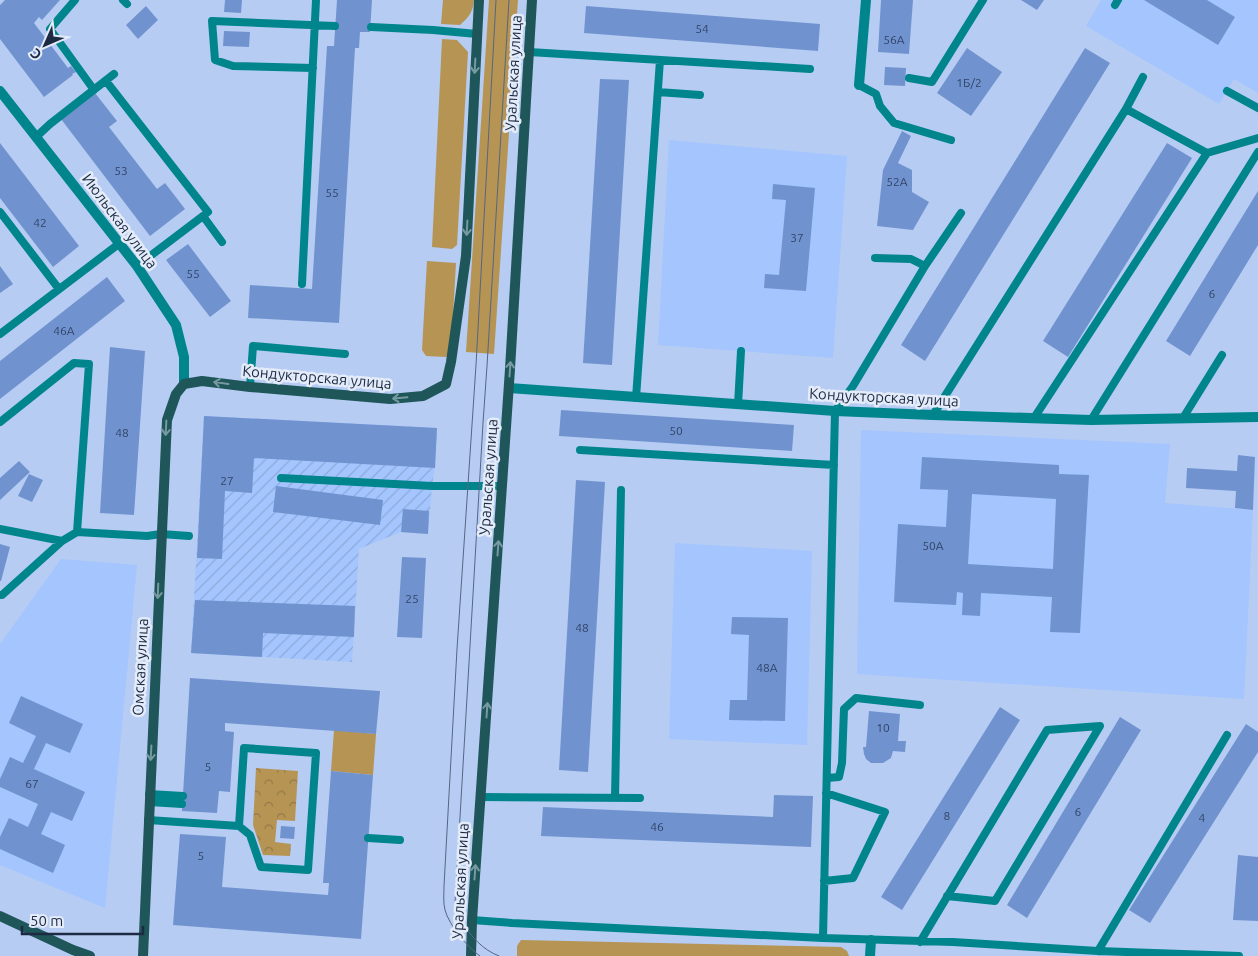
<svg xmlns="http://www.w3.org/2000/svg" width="1258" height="956" font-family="Ubuntu,sans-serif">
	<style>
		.built { fill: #a4c5fe }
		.industrial { fill: url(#industrial-furrows) }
		.green { fill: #b69454 }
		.park { fill: url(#park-crowns) }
		.building { fill: #7093d0; fill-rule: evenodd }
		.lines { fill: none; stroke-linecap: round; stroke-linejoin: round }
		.lane { stroke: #00858c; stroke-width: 8 }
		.street { stroke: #00858c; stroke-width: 10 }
		.secondary { stroke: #1e5659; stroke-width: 10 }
		.tram { stroke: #556684; stroke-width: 1 }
		.oneway { stroke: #779aa1 }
		.labels { text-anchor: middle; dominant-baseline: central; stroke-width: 5; stroke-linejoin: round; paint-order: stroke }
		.number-label { font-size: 12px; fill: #314466 }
		.street-label { font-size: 15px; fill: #1c2a43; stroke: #e4ecfa }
	</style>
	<defs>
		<pattern id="industrial-furrows" width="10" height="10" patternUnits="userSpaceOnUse" patternTransform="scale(1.25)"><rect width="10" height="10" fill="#a4c5fe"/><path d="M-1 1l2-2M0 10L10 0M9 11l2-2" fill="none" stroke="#8da9db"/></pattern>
		<pattern id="park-crowns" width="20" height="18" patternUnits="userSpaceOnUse" patternTransform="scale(1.25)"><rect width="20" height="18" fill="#b69454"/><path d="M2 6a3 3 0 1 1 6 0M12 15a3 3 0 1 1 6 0" fill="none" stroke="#937947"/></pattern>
	</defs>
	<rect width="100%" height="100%" fill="#b6ccf3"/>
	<!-- built -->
	<path class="built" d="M1101 0H1258V93L1234 79 1219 104 1086 26Z
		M669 140 847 156 833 358 658 345Z
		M861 430 1170 444 1165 503 1253 510 1244 699 857 674Z
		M675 543 812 551 807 745 669 739Z
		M61 559 137 565 105 908 0 865V644Z"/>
	<!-- industrial -->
	<path class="industrial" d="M204 416 437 428 435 468 432 486 428 534 401 532 359 549 352 662 191 653Z"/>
	<!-- green -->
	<path class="green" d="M443 0H474C473 12 469 17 460 25L441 24Z
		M489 0H518L494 354 466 352Z
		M442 39 457 40 468 52 457 245 452 249 432 247Z
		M427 261 456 263 451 352 446 357 426 356 422 350Z
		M334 730 376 734 373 775 331 771Z
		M521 940 841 947 847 951 849 956H517V946Z"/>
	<!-- park -->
	<path class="park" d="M256 768 298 771 295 821 277 820 275 842 291 844 290 856 263 855 253 825Z"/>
	<!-- building -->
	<path class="building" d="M5 0H60L42 20 39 17 34 23 68 68 71 66 76 72 72 74 73 75 44 97 0 39V5Z
		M225 0H242L241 13 224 12Z
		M337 0H372L370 32H360L359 48H355L339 323 248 318 250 285 312 289 327 46H334Z
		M881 0H913L909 54 878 52Z
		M1021 0H1044L1037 10Z
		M1144 0H1207L1235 17 1218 45Z
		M146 6 158 20 138 39 126 25Z
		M586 6 820 24 818 51 584 33Z
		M224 31 250 32 249 47 223 46Z
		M967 48 1002 72 971 116 937 93Z
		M1085 48 1110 63 925 361 901 345Z
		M885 67 906 68 905 86 884 85Z
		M600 79 629 80 612 365 583 363Z
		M95 93 117 121 109 127 157 189 165 183 185 209 150 236 61 119Z
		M902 131 911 136 898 163 912 170V192L929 202 913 230 877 226 883 170Z
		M0 143 79 246 53 267 0 198Z
		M1167 143 1192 158 1068 357 1043 341Z
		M773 184 815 188 806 291 764 288 765 274 779 275 786 200 772 199Z
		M1258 191V245L1190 356 1166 341Z
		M188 244 231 301 210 317 166 260Z
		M0 266 13 284 0 293Z
		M107 277 125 301 0 399V361Z
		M110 347 145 351 134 515 100 513Z
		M561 410 794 425 792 451 559 436Z
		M204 416 437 428 435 468 254 458 252 493 225 491 222 559 197 558Z
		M1238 455 1255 457 1253 510 1235 508 1236 491 1186 488 1187 468 1237 471Z
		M922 457 1059 465V474L1089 475 1080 633 1050 632 1052 597 981 593 980 616 962 615 963 593 957 592 956 605 894 602 898 524 946 527 948 490 920 489ZM972 494 1056 499 1053 569 968 564Z
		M19 461 30 472 0 500V478Z
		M29 474 43 480 32 502 18 496Z
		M576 480 605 482 588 772 559 770Z
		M276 486 383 500 380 525 273 512Z
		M403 509 429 511 428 534 401 532Z
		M0 544 10 547 1 581H0Z
		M402 557 426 558 422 638 397 637Z
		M195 600 355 606 354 637 263 633 262 657 191 653Z
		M732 617 788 618 785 721 729 720 730 700H747L749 635 731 634Z
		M190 678 380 691 376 734 225 723V731L234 732 230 792 219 791 217 813 182 811Z
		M21 696 83 724 70 753 46 743 34 769 85 792 72 821 51 812 41 834 65 845 53 873 0 849V837L9 818 28 827 38 804 0 787V779L10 757 23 763 36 736 9 723Z
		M1000 707 1020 720 902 910 881 897Z
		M869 711 900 714 898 741H906L905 752 893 751 891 758 883 763H871L866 759 864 754 863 747H866Z
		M1120 717 1141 730 1027 918 1007 905Z
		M1246 724 1258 732V752L1150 923 1129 910Z
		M331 771 373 775 361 939 173 925 180 834 226 837 222 887 328 895 329 883H323Z
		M774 795 813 796 811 847 541 836 543 807 773 817Z
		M281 826 295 827 294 839 280 838Z
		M1238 855 1258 857V921L1233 920Z"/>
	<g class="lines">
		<!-- lane -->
		<path class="lane" d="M75 0 50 29 94 90
			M123 0 127 4
			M1115 5 1118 0
			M371 27 433 30 477 34
			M529 52 810 69
			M313 68 233 66 215 60 212 21 335 26
			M909 78 932 82 983 0
			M106 81 208 212 203 216
			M859 85 876 94 880 106 894 123 951 140
			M1227 91 1258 108
			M658 92 700 95
			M36 137 50 124 114 74
			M1207 153 1258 138
			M0 212 59 289
			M875 258 911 259 925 266
			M137 266 203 216 222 242
			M302 284 316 0
			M0 334 120 243
			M250 387 253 346 345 354
			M636 398 660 60
			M738 405 741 351
			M933 415 1126 109 1143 77
			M1034 418 1207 153 1126 109
			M1183 418 1222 355
			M1091 420 1258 152
			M0 422 74 363 89 364 77 532
			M580 450 834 465
			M281 478 432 486H502
			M0 529 62 541 77 532 147 536 161 534 189 536
			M0 595H2L62 541
			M827 778 839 777 842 763 844 709 856 698 920 705
			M149 794 183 796
			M481 797 640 798
			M615 798 621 490
			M149 802 182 804
			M148 820 239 826 244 748 316 753 308 870 261 867 250 835 239 826
			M368 838 400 840
			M824 881 853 878 885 812 826 793
			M472 920 512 923 823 938 953 942 1098 951 1239 956
			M823 938 835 411 853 386 925 266 961 213
			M920 942 1047 730 1100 726 995 901 947 896
			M1098 951 1227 735"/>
		<!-- street -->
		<path class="street" d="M859 85 866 0
			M0 91 137 266 176 325 184 357V384
			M509 388 835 411 933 415 1091 420 1258 417
			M870 956 871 940"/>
		<!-- secondary -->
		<path class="secondary" d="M0 916 73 950 90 956
			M143 956 167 420 176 394 184 384 202 381 250 387 390 399 423 396 446 384 451 362 466 256 479 0
			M471 956 472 920 510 369 532 0"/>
		<!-- tram -->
		<path class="tram" d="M480 956C467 947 449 925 445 910 443 903 444 893 444 886L457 649 476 365 496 0
			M499 956C483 950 470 936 462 921 459 916 457 909 455 903L483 423 487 366 509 0"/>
	</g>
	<!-- one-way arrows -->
	<defs><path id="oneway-shaft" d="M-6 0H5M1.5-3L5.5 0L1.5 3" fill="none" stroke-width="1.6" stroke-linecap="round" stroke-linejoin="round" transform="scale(1.25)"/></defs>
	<g class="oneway">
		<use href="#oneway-shaft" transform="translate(475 66) rotate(93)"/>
		<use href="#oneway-shaft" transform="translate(467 228) rotate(93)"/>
		<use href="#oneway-shaft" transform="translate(510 369) rotate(-86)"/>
		<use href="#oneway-shaft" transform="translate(221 383) rotate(-172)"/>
		<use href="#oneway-shaft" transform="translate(400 398) rotate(175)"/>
		<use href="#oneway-shaft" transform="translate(166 428) rotate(93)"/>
		<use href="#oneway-shaft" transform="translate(498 548) rotate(-86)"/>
		<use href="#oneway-shaft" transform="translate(158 591) rotate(92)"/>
		<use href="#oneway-shaft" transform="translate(487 710) rotate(-86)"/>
		<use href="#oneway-shaft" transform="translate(151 753) rotate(93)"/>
		<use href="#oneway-shaft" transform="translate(475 872) rotate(-86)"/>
	</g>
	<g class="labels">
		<!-- number labels -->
		<g class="number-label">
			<text x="702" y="28">54</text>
			<text x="894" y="39">56А</text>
			<text x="969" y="82">1Б/2</text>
			<text x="121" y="170">53</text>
			<text x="897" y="181">52А</text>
			<text x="332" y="192">55</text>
			<text x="40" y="222">42</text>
			<text x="797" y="237">37</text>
			<text x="193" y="273">55</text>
			<text x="1212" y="293">6</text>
			<text x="64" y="330">46А</text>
			<text x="676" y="430">50</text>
			<text x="122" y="432">48</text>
			<text x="227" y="480">27</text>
			<text x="933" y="545">50А</text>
			<text x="412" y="598">25</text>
			<text x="582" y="627">48</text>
			<text x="767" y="667">48А</text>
			<text x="883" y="727">10</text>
			<text x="208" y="766">5</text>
			<text x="32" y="783">67</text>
			<text x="1078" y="811">6</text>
			<text x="947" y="815">8</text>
			<text x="1202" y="817">4</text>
			<text x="657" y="826">46</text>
			<text x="201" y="855">5</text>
		</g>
		<!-- street labels -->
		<g class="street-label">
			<text transform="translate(513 73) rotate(-87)">Уральская улица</text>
			<text transform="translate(120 221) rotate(53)">Июльская улица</text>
			<text transform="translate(317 377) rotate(5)">Кондукторская улица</text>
			<text transform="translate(884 397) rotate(3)">Кондукторская улица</text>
			<text transform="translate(488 477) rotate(-86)">Уральская улица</text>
			<text transform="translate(140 667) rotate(-87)">Омская улица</text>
			<text transform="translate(460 881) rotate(-87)">Уральская улица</text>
		</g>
	</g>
	<!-- north arrow -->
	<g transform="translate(45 45) rotate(225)" stroke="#e4ecfa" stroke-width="4" paint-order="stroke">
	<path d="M0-4L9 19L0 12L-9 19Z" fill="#1c2a43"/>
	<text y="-8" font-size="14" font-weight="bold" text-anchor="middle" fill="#1c2a43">С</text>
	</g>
	<!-- scale -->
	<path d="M22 926v8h121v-8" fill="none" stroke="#1c2a43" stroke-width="2.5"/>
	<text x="30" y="926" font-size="15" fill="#1c2a43" stroke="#e4ecfa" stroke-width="4" paint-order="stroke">50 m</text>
</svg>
